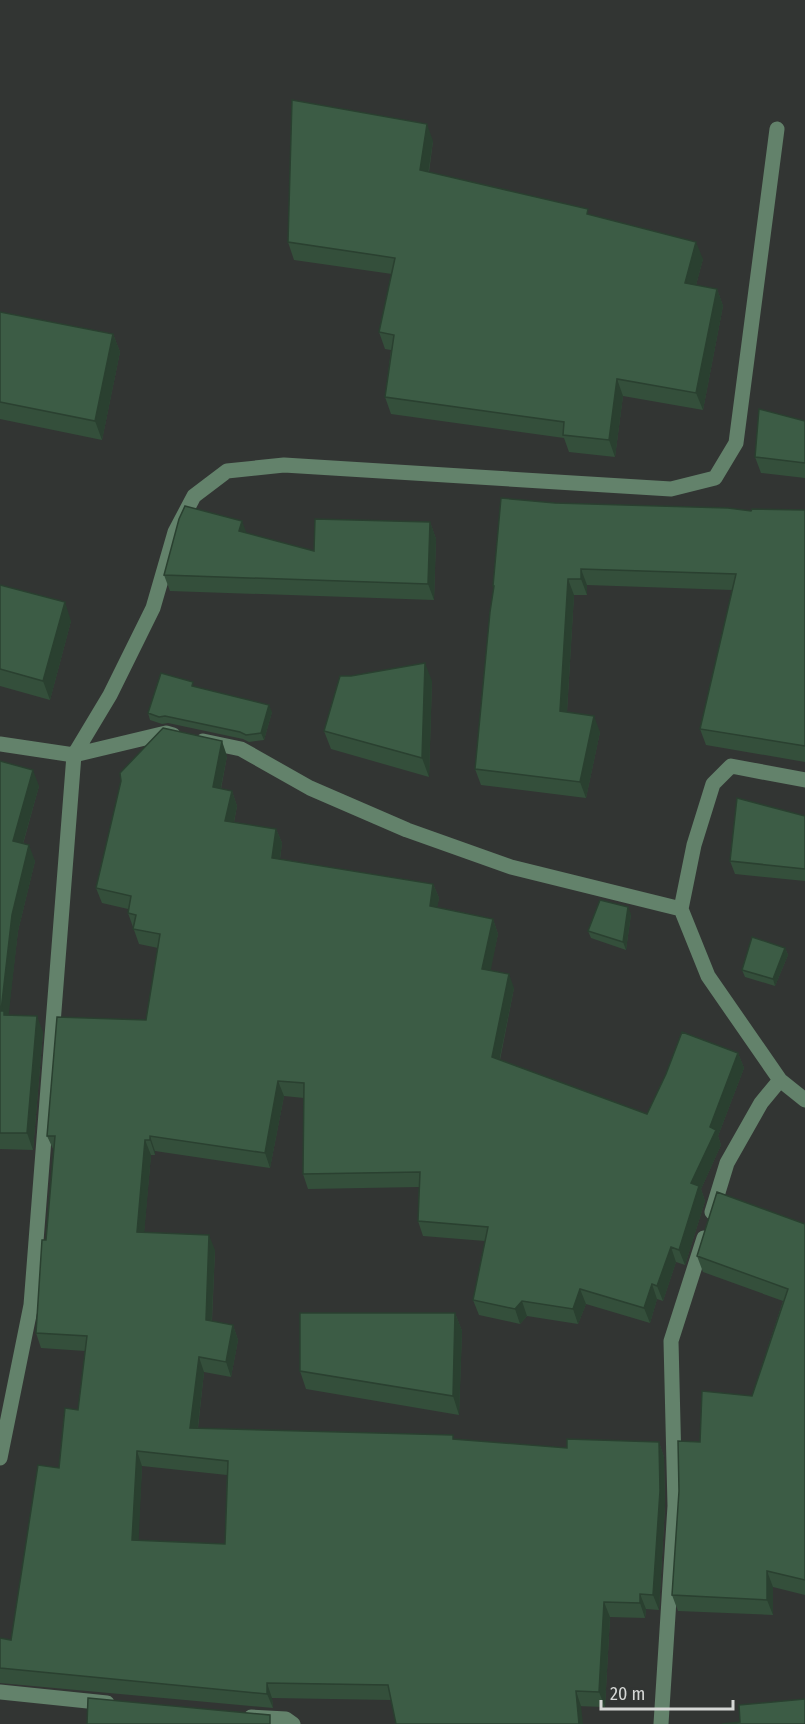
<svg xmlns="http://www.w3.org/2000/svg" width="805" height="1724" font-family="'Fira Sans Condensed',sans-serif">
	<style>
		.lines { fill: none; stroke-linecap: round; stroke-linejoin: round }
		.minor { stroke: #63826b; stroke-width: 15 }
		.wall { fill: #344f3b; fill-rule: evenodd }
		.shaded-wall { fill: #2a4030 }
		.building { fill: #3c5c45; stroke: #2a4030; stroke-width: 1.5; fill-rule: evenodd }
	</style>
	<rect width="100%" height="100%" fill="#323533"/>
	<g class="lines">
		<!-- minor -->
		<path class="minor" d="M203 741 241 749 310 788 407 830 511 867 681 909 708 976 780 1080 805 1100
			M0 744 74 755 166 733 173 735
			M681 909 694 845 713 784 731 766 805 780
			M712 1212 727 1163 761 1103 780 1080
			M0 1458 31 1305 74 755 110 695 153 608 175 532 194 496 227 471 284 465 671 489 715 478 736 443 777 129
			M0 1692 107 1703
			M251 1717 286 1719 293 1724
			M661 1724 675 1506 671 1341 704 1238"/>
	</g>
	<!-- wall -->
	<path class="wall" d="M433 141 429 172 591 215 703 259 696 285 717 289 723 306 703 410 623 396 615 457 569 452 564 438 391 414 385 397 391 350 385 349 379 332 392 274 294 260 288 242Z
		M0 312 113 334 120 352 102 440 0 419Z
		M805 421V478L761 473 755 457Z
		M555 503 751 511 805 510V762L706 745 700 729 732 590 587 585V595H574L567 712 600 732 586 798 481 785 475 769 494 589 493 586Z
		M430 522 436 539 434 600 170 591 164 575 247 533 314 551Z
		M0 585 71 621 50 700 0 686Z
		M432 681 429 777 331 749 324 731Z
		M194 686 272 712 264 740 249 742 243 739 168 723 162 724 150 720 148 713Z
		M227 756 221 789 232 791 237 806 234 822 276 829 282 843 280 859 433 884 439 898 437 907 493 919 498 934 490 970 514 988 500 1060 647 1114 738 1053 744 1068 718 1136 721 1145 701 1189 705 1201 685 1265 676 1262 663 1301 657 1299 650 1323 586 1304 578 1324 527 1316 520 1324 479 1315 473 1300 485 1241 423 1236 418 1221 419 1187 308 1189 303 1174 304 1098 284 1096 270 1168 155 1151V1155H151L144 1232 215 1250 212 1321 233 1325 238 1340 231 1377 204 1372 198 1428 454 1439 567 1448 659 1442 664 1457 665 1506 659 1610 646 1609 645 1618 610 1617 605 1707 391 1700 272 1698 273 1708 0 1683V1638L11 1640 59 1468 78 1410 85 1351 41 1348 36 1333 46 1240 54 1151 47 1136 146 1020 158 948 139 944 128 913V909L102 903 96 888ZM142 1466 227 1475 225 1544 138 1540Z
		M0 762 39 786 23 844 35 861 18 931 8 1015 43 1032 33 1150 0 1149Z
		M805 816V881L735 874 730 861Z
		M631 914 626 950 591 938 588 931Z
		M785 948 788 955 775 986 745 977 742 970Z
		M805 1224V1595L773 1587V1615L678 1611 672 1595 700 1442 752 1396 783 1301 703 1272 697 1256Z
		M455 1313 462 1331 459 1415 306 1389 300 1371Z"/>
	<!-- shaded-wall -->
	<path class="shaded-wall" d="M427 124 433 141 426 188 420 170Z
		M696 242 703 259 692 300 685 283Z
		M717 289 723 306 703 410 696 393Z
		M113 334 120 352 102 440 95 421Z
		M617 379 623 396 615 457 609 440Z
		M242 521 248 537 239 531Z
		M430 522 436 539 434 600 428 584Z
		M581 569 587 585V595L581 579Z
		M568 579 574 595 566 727 560 711Z
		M65 602 71 621 50 700 43 681Z
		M425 663 432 681 429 777 422 758Z
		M269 705 272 712 264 740 261 733Z
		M594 716 600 732 586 798 580 782Z
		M222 741 227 756 218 802 213 787Z
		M33 770 39 786 19 857 13 841Z
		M232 791 237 806 231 836 225 821Z
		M276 829 282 843 278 873 272 858Z
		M29 845 35 861 18 931 8 1021 1 1011 12 915Z
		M433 884 439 898 435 921 430 906Z
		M628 907 631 914 626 950 623 942Z
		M493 919 498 934 488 984 482 969Z
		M785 948 788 955 775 986 773 979Z
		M509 974 514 988 497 1072 492 1057Z
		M37 1016 43 1032 33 1150 27 1133Z
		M738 1053 744 1068 718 1136 721 1145 701 1189 705 1201 685 1265 679 1250 691 1183 710 1127Z
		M278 1081 284 1096 270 1168 265 1153Z
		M150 1136 155 1151V1155L150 1140Z
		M145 1140 151 1155 143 1247 137 1232Z
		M209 1235 215 1250 211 1335 206 1320Z
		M671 1247 676 1262 663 1301 657 1286Z
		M652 1284 657 1299 650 1323 644 1308Z
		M580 1289 586 1304 578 1324 573 1309Z
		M522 1301 527 1316 520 1324 515 1309Z
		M455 1313 462 1331 459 1415 453 1396Z
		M233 1325 238 1340 231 1377 226 1362Z
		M199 1357 204 1372 196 1443 190 1428Z
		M659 1442 664 1457 665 1506 659 1610 653 1595Z
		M137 1451 142 1466 138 1555 132 1540Z
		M767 1571 773 1587V1615L767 1600Z
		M640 1594 646 1609 645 1618 640 1603Z
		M604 1602 610 1617 605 1707 599 1692Z
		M267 1683 272 1698 273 1708 267 1694Z
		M576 1691 581 1706 583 1724H579Z"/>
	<!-- building -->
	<path class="building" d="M292 100 427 124 420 170 588 209 587 214 696 242 685 283 717 289 696 393 617 379 609 440 563 435 564 422 385 397 394 335 379 332 395 258 288 242Z
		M0 312 113 334 95 421 0 402Z
		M759 409 805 421V463L755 457Z
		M501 498 555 503 728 508 751 511 752 509 805 510V746L700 729 736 574 581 569V579H568L560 711 594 716 580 782 475 769 490 612 494 586H493Z
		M185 506 242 521 239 531 314 551 315 519 430 522 428 584 164 575 179 519Z
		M0 585 65 602 43 681 0 669Z
		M425 663 422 758 324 731 340 676H351Z
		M161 673 193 682 192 686 269 705 261 733 246 735 240 732 165 716 159 717 148 713Z
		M163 728 222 741 213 787 232 791 225 821 276 829 272 858 433 884 430 906 493 919 482 969 509 974 492 1057 647 1114 666 1074 682 1032 738 1053 710 1127 716 1130 691 1183 699 1186 679 1250 671 1247 657 1286 652 1284 644 1308 580 1289 573 1309 522 1301 515 1309 473 1300 488 1227 418 1221 420 1172 303 1174 304 1083 278 1081 265 1153 150 1136V1140H145L137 1232 209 1235 206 1320 233 1325 226 1362 199 1357 190 1428 453 1435V1439L567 1448V1439L659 1442 660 1491 653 1595 640 1594V1603L604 1602 599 1692 576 1691 579 1724H396L388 1685 267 1683V1694L0 1668V1638L11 1640 38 1465 59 1468 65 1408 78 1410 87 1336 36 1333 42 1240H46L55 1136H47L57 1017 146 1020 160 934 133 929 136 915 128 913 131 896 96 888 121 781 120 773ZM137 1451 228 1461 225 1544 132 1540Z
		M0 761 33 770 13 841 29 845 12 915 1 1011H4V1015L37 1016 27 1133H0Z
		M737 798 805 816V869L730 861Z
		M600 900 628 907 623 942 588 931Z
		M752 937 785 948 773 979 742 970Z
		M717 1192 805 1224V1580L767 1571V1600L672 1595 679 1491 678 1441 700 1442 702 1391 752 1396 788 1289 697 1256Z
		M300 1313H455L453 1396 300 1371Z
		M88 1698 270 1715V1724H87Z
		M805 1699V1724H722L740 1722 739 1705Z"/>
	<!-- scale -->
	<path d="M601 1700v9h132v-9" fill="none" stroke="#d6d8d6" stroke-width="3"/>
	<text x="610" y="1700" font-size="18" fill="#d6d8d6" stroke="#323533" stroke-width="4.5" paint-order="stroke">20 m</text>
</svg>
